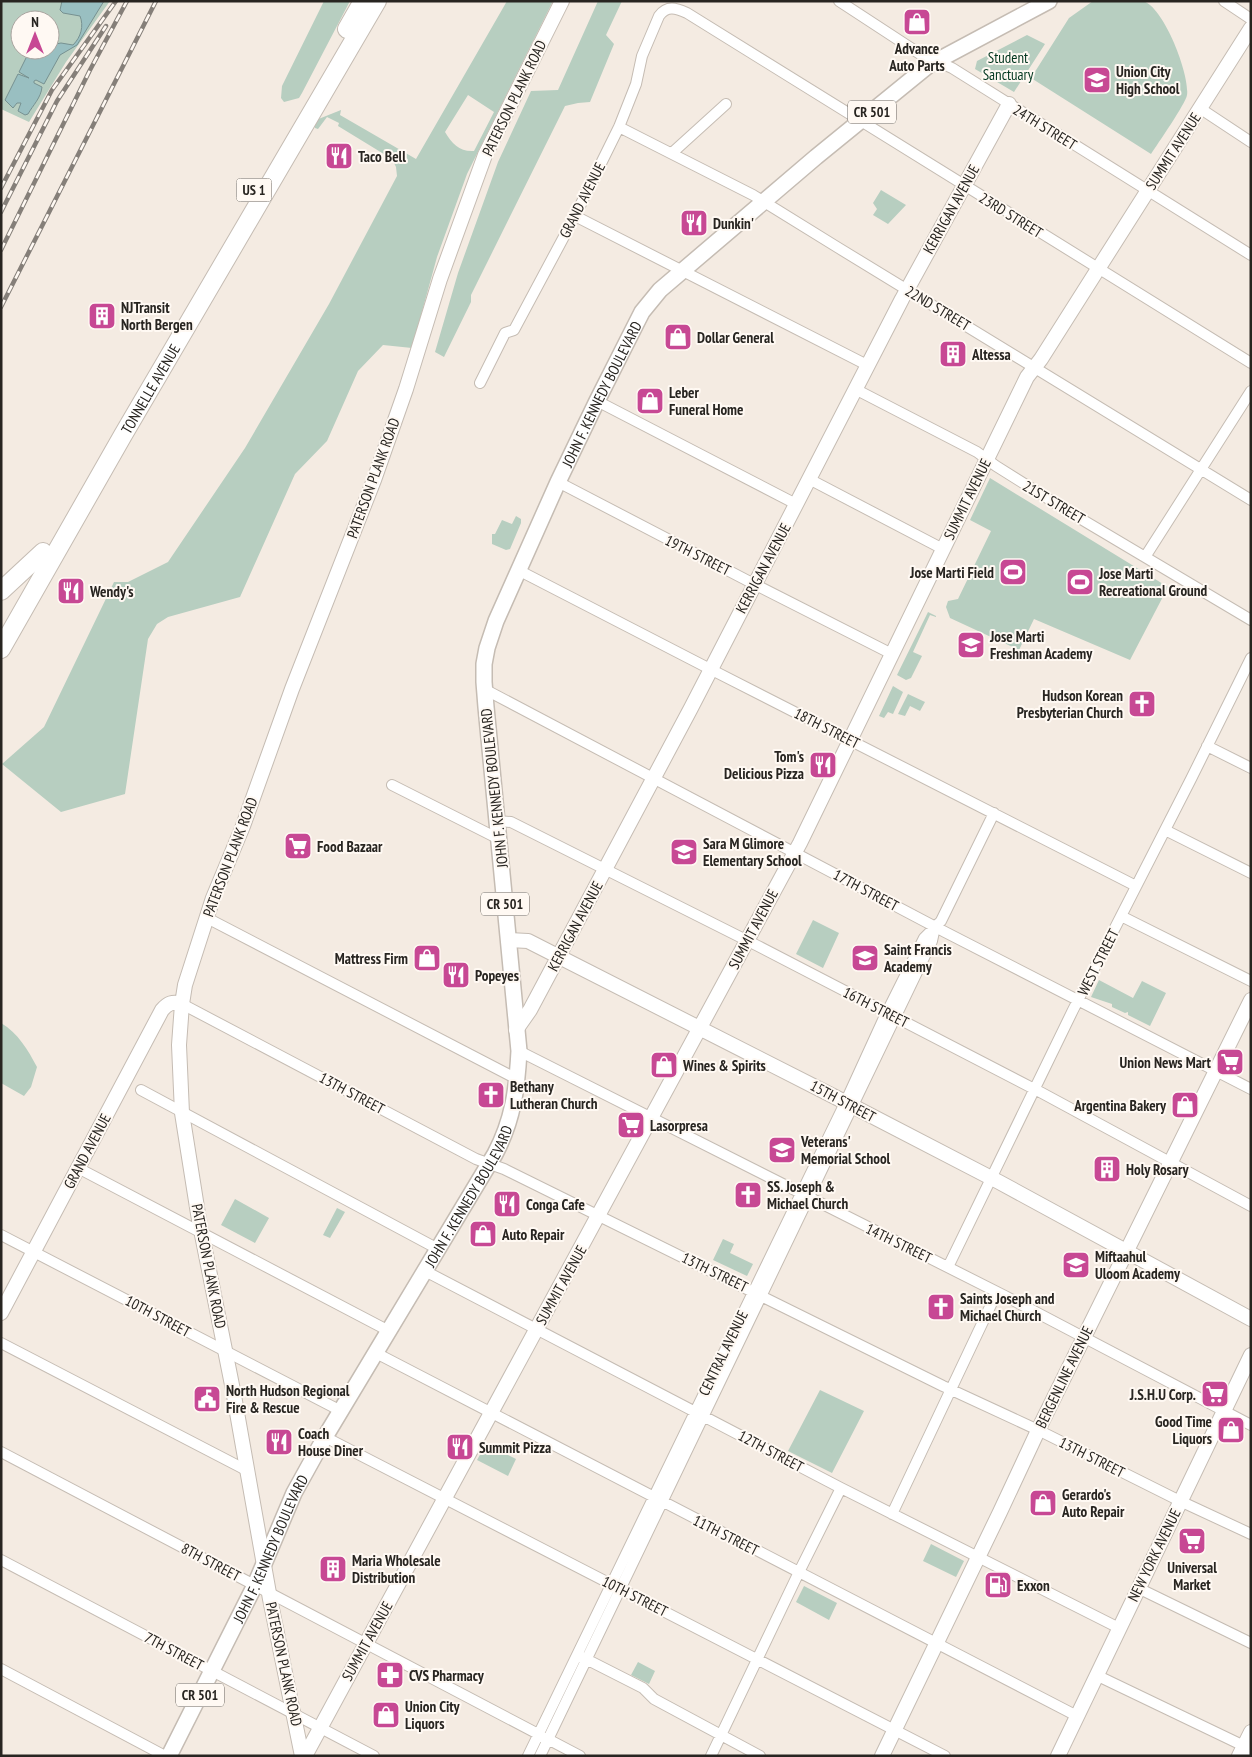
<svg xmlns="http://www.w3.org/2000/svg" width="1252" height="1757" font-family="'PT Sans Narrow',sans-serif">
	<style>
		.green { fill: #b7cec0; fill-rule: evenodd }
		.water { fill: #99bfc1; stroke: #779191 }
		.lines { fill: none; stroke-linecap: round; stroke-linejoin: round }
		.street-casing { stroke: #c5bcb3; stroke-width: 12 }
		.secondary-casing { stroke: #c5bcb3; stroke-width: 16 }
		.primary-casing { stroke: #c5bcb3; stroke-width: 18 }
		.highway-casing { stroke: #c5bcb3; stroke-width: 20 }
		.street { stroke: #fff; stroke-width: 10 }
		.secondary { stroke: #fff; stroke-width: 14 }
		.primary { stroke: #fff; stroke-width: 15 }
		.highway { stroke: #fff; stroke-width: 18 }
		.rail-casing { stroke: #857f79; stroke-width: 4.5 }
		.rail { stroke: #fff9f3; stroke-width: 2.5; stroke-dasharray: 8; stroke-linecap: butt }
		.labels { text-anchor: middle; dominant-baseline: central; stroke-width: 4; stroke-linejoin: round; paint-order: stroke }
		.shield { fill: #fff9f3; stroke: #686560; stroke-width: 1 }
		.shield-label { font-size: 14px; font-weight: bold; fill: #282521 }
		.poi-label { font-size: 15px; font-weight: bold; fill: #282521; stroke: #fff9f3; text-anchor: start }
		.park-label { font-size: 15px; fill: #00361e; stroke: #fff9f3 }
		.street-label { font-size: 15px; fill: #282521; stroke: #fff9f3 }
	</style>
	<rect width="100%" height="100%" fill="#f4ebe2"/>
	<!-- green -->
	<path class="green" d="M1 1H110L66 62 29 122 1 109ZM20 20H50V50H20Z
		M324 1H350L302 93 299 98 284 102 281 98 282 86Z
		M507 1H553L467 174 437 257 412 348 383 345 358 371 327 441 295 474 240 597 168 617 157 624 148 639 125 794 61 812 2 764 44 727 114 582H128L168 562 245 448 329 304 397 176 396 167 392 159 338 126 339 123 327 117 318 129 315 128 314 123 316 120 341 110 340 115 416 159ZM468 95 494 112 474 151C460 152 452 144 445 132Z
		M598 1H622L606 35 614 44 590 102 578 103 565 106 471 295V302L444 357 435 352 458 273 498 162 531 91 558 90Z
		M1093 1C1104 1 1134 0 1143 1 1164 7 1190 75 1187 95 1186 103 1157 145 1151 154L1031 78 1069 18Z
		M1027 35 1045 44 1014 92 975 69 977 61Z
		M881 190 906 205 888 224 873 215 877 209 873 203Z
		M990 478 1168 587 1130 660 1034 619 1019 650 950 618 946 607 948 601 958 599 991 531 970 520Z
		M516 516 521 519V523L510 549 506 550 492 544V534H495L502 520 512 524Z
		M928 612 936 616V617L930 615 913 652 922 656 911 678 906 680 897 675Z
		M893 686 903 692 893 714 888 712 884 718 879 716Z
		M908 694 925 702 920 711 910 706 905 716 898 714Z
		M813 920 839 933 823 968 796 954Z
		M1099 980 1133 998 1142 981 1166 993 1150 1026 1128 1015V1012L1125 1013 1112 1007V1004L1091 997Z
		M1 1023C18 1033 28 1050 37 1067L31 1087 24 1096 1 1083Z
		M235 1199 269 1218 255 1243 221 1225Z
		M337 1208 345 1212 330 1238 323 1235Z
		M723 1239 734 1244 730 1253 753 1264 747 1276 713 1260Z
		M820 1390 864 1411 832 1473 788 1451Z
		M486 1444 516 1459 508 1476 477 1460Z
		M931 1544 964 1561 956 1577 923 1561Z
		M804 1586 837 1603 829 1620 796 1602Z
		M638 1662 655 1671 649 1684 631 1675Z"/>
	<!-- water -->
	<path class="water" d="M62 1H104L77 45 60 55 44 84 36 80 34 81V83L42 87C41 98 33 105 28 114L25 115 18 111 21 103H17L13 108 5 100 18 74 29 78 19 72 30 50H50V37L56 39V44L61 43 73 45C81 37 84 26 80 16L63 13 60 10Z"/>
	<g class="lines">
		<defs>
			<path id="street" d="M839 1 920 54 952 68 1251 255
				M1224 1 1251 19
				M1201 109 1251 142
				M619 127 753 195 837 247 1251 500
				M672 153 726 104
				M575 216 867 365
				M480 383 505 333 514 330 575 216 619 127 636 84 642 56 659 16C667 5 676 8 687 13L1251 363
				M855 389 977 452 996 466 1071 513 1251 620
				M597 401 796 504
				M809 479 943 549
				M558 482 754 584 892 654
				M1145 557 1251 391
				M518 570 710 669 1136 886
				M484 689 945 932 1251 1089
				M1207 746 1251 768
				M392 785 499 839
				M497 821 511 822 758 946 1042 1093 1251 1206
				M1165 830 1251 873
				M1121 916 1251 981
				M207 918 517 1079
				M182 1004 476 1159 504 1169 943 1386 1038 1430 1180 1501 1251 1534
				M519 1051 1005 1296 1251 1425
				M141 1090 438 1249
				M78 1168 389 1331
				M1 1235 341 1411
				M948 1267 1073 1010 1191 779 1251 658
				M425 1271 841 1488 1119 1628
				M1 1343 248 1471
				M376 1353 1077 1716
				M325 1437 945 1756
				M1 1452 580 1756
				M892 1514 997 1292
				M1 1560 374 1756
				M1138 1588 1251 1643
				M580 1656 643 1688 654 1699 760 1756
				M1 1669 165 1756
				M1096 1675 1244 1746
				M1241 1751 1251 1756
				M528 1756 845 1103 883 1020 924 938 941 921 994 813
				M540 1756 932 941 935 927
				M711 1756 799 1572 841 1488"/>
			<path id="secondary" d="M509 940 528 941 837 1098 999 1182 1251 1319
				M516 1030 530 1010 691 708 902 299 1009 104
				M1 1313 162 1010C168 1003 173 1001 182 1004
				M302 1756 270 1599 233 1390 199 1220 182 1113 179 1045 182 1004 185 985 213 898 243 826 292 689 374 480 406 389 440 279 485 155 562 1
				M305 1756 800 843 1027 377 1041 359 1098 269 1251 28
				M882 1756 1000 1512 1042 1422 1251 1000
				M1058 1756 1251 1355
				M1239 1756 1251 1732"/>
			<g id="primary">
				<path id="s1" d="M169 1756 255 1585 294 1493 325 1437 495 1154C513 1120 517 1089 519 1051L486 707 484 682V664L487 648 496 621 558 482 597 401 642 312 660 290 816 157 929 65 1049 1"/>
			</g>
			<g id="highway">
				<path d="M347 29 363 1"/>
				<path d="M1 591 43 552"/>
				<path id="s2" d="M1 649 123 435 377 1"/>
			</g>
		</defs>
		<!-- street casing -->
		<use href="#street" class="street-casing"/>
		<!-- secondary casing -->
		<use href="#secondary" class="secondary-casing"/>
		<!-- primary casing -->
		<use href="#primary" class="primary-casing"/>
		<!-- highway casing -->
		<use href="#highway" class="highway-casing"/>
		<!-- street -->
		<use href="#street" class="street"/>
		<!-- secondary -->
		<use href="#secondary" class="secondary"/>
		<!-- primary -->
		<use href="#primary" class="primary"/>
		<!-- highway -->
		<use href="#highway" class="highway"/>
		<defs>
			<path id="rail" d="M1 188 52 90 116 1
				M1 212 57 101 106 26
				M1 250 90 70 127 1
				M1 307 156 1"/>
		</defs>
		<!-- rail casing -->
		<use href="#rail" class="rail-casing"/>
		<!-- rail -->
		<use href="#rail" class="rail"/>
	</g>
	<!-- icons -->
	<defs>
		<symbol id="shop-square" viewBox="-11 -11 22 22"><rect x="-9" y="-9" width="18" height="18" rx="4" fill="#c74894" stroke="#fff9f3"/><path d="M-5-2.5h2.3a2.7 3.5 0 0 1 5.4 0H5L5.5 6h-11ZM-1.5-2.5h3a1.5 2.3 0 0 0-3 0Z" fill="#fff"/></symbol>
		<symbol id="school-square" viewBox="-11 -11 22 22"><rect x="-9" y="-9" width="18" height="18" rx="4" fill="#c74894" stroke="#fff9f3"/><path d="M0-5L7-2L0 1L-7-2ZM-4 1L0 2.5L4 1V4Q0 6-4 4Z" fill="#fff"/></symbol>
		<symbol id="restaurant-square" viewBox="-11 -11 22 22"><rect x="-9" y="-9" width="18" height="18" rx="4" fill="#c74894" stroke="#fff9f3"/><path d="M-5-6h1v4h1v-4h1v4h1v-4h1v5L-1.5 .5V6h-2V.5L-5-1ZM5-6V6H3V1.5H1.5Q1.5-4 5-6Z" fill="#fff"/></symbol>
		<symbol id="building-square" viewBox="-11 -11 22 22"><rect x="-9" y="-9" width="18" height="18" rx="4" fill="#c74894" stroke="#fff9f3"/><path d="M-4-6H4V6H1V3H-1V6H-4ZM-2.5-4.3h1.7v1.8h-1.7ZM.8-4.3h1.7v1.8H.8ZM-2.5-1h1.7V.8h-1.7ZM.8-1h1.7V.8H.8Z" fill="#fff"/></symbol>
		<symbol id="stadium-square" viewBox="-11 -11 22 22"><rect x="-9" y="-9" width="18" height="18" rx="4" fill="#c74894" stroke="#fff9f3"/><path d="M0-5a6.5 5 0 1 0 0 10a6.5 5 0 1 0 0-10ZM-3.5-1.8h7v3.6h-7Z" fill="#fff"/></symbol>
		<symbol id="church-square" viewBox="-11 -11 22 22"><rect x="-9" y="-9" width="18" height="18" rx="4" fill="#c74894" stroke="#fff9f3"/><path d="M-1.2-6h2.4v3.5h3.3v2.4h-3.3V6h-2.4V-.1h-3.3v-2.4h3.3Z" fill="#fff"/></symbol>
		<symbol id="supermarket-square" viewBox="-11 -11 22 22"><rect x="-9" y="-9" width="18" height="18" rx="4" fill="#c74894" stroke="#fff9f3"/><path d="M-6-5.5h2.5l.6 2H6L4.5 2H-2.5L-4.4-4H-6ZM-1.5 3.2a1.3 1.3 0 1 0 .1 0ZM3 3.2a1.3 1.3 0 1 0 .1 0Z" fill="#fff"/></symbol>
		<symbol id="civic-square" viewBox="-11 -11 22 22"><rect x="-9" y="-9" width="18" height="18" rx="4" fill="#c74894" stroke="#fff9f3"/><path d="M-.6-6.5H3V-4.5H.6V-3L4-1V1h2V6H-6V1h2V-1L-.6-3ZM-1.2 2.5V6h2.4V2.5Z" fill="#fff"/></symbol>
		<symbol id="fuel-square" viewBox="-11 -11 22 22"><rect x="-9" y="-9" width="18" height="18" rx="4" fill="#c74894" stroke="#fff9f3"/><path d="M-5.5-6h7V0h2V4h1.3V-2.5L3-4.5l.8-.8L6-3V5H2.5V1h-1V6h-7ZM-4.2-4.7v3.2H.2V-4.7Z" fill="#fff"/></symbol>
		<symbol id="pharmacy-square" viewBox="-11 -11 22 22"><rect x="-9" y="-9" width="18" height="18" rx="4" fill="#c74894" stroke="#fff9f3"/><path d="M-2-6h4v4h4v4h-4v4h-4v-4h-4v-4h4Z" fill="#fff"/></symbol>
	</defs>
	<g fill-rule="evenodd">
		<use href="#shop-square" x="901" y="6" width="32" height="32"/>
		<use href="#school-square" x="1081" y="64" width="32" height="32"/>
		<use href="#restaurant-square" x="323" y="140" width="32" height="32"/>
		<use href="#restaurant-square" x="678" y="207" width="32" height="32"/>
		<use href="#building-square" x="86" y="300" width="32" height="32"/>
		<use href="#shop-square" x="662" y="321" width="32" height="32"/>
		<use href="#building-square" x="937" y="338" width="32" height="32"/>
		<use href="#shop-square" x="634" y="385" width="32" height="32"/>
		<use href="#stadium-square" x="997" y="556" width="32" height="32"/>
		<use href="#stadium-square" x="1064" y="566" width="32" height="32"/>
		<use href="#restaurant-square" x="55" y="575" width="32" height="32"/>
		<use href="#school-square" x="955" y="629" width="32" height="32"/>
		<use href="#church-square" x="1126" y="688" width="32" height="32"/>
		<use href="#restaurant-square" x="807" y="749" width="32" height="32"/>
		<use href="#supermarket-square" x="282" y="830" width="32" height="32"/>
		<use href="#school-square" x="668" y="836" width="32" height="32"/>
		<use href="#shop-square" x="411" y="942" width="32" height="32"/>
		<use href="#school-square" x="849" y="942" width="32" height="32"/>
		<use href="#restaurant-square" x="440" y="959" width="32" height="32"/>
		<use href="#supermarket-square" x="1214" y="1046" width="32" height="32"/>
		<use href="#shop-square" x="648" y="1049" width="32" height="32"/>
		<use href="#church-square" x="475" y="1079" width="32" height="32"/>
		<use href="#shop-square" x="1169" y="1089" width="32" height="32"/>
		<use href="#supermarket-square" x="615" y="1109" width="32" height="32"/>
		<use href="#school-square" x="766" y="1134" width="32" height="32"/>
		<use href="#building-square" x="1091" y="1153" width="32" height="32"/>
		<use href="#church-square" x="732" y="1179" width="32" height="32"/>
		<use href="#restaurant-square" x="491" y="1188" width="32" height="32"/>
		<use href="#shop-square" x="467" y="1218" width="32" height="32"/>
		<use href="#school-square" x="1060" y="1249" width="32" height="32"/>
		<use href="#church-square" x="925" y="1291" width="32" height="32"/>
		<use href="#supermarket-square" x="1199" y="1378" width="32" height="32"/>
		<use href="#civic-square" x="191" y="1383" width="32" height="32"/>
		<use href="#shop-square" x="1215" y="1414" width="32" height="32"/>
		<use href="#restaurant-square" x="263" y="1426" width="32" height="32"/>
		<use href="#restaurant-square" x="444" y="1431" width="32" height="32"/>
		<use href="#shop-square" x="1027" y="1487" width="32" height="32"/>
		<use href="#supermarket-square" x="1176" y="1525" width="32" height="32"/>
		<use href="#building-square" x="317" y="1553" width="32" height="32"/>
		<use href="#fuel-square" x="982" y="1569" width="32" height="32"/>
		<use href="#pharmacy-square" x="374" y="1659" width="32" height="32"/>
		<use href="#shop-square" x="370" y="1699" width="32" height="32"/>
	</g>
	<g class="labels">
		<!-- shield labels -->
		<g class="shield">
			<rect x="848" y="100.5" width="48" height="23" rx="4"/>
			<rect x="236.5" y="178.5" width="35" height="23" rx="4"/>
			<rect x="481" y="892.5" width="48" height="23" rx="4"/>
			<rect x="176" y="1683.5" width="48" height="23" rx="4"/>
		</g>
		<g class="shield-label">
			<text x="872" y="112">CR 501</text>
			<text x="254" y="190">US 1</text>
			<text x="505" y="904">CR 501</text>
			<text x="200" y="1695">CR 501</text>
		</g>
		<!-- poi labels -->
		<g class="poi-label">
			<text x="917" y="48" text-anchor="middle">Advance<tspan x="917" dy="17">Auto Parts</tspan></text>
			<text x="1116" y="71">Union City<tspan x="1116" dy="17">High School</tspan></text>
			<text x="358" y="156">Taco Bell</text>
			<text x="713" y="223">Dunkin'</text>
			<text x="121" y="307">NJTransit<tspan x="121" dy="17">North Bergen</tspan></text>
			<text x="697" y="337">Dollar General</text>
			<text x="972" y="354">Altessa</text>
			<text x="669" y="392">Leber<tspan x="669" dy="17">Funeral Home</tspan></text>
			<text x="994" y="572" text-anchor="end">Jose Marti Field</text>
			<text x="1099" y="573">Jose Marti<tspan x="1099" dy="17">Recreational Ground</tspan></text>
			<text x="90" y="591">Wendy's</text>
			<text x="990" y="636">Jose Marti<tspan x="990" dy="17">Freshman Academy</tspan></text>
			<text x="1123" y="695" text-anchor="end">Hudson Korean<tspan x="1123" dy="17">Presbyterian Church</tspan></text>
			<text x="804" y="756" text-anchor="end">Tom's<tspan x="804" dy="17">Delicious Pizza</tspan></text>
			<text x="703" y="843">Sara M Glimore<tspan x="703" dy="17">Elementary School</tspan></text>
			<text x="317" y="846">Food Bazaar</text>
			<text x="884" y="949">Saint Francis<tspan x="884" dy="17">Academy</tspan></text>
			<text x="408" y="958" text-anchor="end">Mattress Firm</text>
			<text x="475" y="975">Popeyes</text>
			<text x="1211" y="1062" text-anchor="end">Union News Mart</text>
			<text x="683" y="1065">Wines &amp; Spirits</text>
			<text x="510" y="1086">Bethany<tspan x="510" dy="17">Lutheran Church</tspan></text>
			<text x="1166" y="1105" text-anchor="end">Argentina Bakery</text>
			<text x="650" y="1125">Lasorpresa</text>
			<text x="801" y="1141">Veterans'<tspan x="801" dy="17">Memorial School</tspan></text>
			<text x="1126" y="1169">Holy Rosary</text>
			<text x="767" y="1186">SS. Joseph &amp;<tspan x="767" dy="17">Michael Church</tspan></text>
			<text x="526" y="1204">Conga Cafe</text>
			<text x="502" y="1234">Auto Repair</text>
			<text x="1095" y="1256">Miftaahul<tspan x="1095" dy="17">Uloom Academy</tspan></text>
			<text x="960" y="1298">Saints Joseph and<tspan x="960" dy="17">Michael Church</tspan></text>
			<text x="226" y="1390">North Hudson Regional<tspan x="226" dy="17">Fire &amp; Rescue</tspan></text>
			<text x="1196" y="1394" text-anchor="end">J.S.H.U Corp.</text>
			<text x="1212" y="1421" text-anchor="end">Good Time<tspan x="1212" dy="17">Liquors</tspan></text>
			<text x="298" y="1433">Coach<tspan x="298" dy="17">House Diner</tspan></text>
			<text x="479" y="1447">Summit Pizza</text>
			<text x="1062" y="1494">Gerardo's<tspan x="1062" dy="17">Auto Repair</tspan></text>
			<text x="352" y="1560">Maria Wholesale<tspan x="352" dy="17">Distribution</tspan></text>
			<text x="1192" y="1567" text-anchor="middle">Universal<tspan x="1192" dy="17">Market</tspan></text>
			<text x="1017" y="1585">Exxon</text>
			<text x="409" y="1675">CVS Pharmacy</text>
			<text x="405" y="1706">Union City<tspan x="405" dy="17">Liquors</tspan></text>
		</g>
		<!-- park labels -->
		<g class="park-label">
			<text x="1008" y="57">Student<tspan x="1008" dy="17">Sanctuary</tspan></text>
		</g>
		<!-- street labels -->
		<g class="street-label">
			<text transform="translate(514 98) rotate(-64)">PATERSON PLANK ROAD</text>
			<text transform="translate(1045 127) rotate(32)">24TH STREET</text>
			<text transform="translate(1173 151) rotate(-57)">SUMMIT AVENUE</text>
			<text transform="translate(582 200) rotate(-63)">GRAND AVENUE</text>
			<text transform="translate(951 209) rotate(-61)">KERRIGAN AVENUE</text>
			<text transform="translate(1011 215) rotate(32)">23RD STREET</text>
			<text transform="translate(938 308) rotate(31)">22ND STREET</text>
			<text stroke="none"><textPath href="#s2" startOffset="300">TONNELLE AVENUE</textPath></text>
			<text stroke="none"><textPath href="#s1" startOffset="1476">JOHN F. KENNEDY BOULEVARD</textPath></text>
			<text transform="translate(373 478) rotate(-70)">PATERSON PLANK ROAD</text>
			<text transform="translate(967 499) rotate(-64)">SUMMIT AVENUE</text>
			<text transform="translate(1054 502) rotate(31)">21ST STREET</text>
			<text transform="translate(698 555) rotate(27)">19TH STREET</text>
			<text transform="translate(763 568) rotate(-62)">KERRIGAN AVENUE</text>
			<text transform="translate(827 728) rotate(27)">18TH STREET</text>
			<text transform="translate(494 788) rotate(-96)">JOHN F. KENNEDY BOULEVARD</text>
			<text transform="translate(230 857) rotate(-69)">PATERSON PLANK ROAD</text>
			<text transform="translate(866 890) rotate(28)">17TH STREET</text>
			<text transform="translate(575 926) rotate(-62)">KERRIGAN AVENUE</text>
			<text transform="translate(753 929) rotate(-62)">SUMMIT AVENUE</text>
			<text transform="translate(1098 962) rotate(-63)">WEST STREET</text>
			<text transform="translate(876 1007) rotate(27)">16TH STREET</text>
			<text transform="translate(352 1093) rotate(28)">13TH STREET</text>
			<text transform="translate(843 1101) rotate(28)">15TH STREET</text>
			<text transform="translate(87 1151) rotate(-62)">GRAND AVENUE</text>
			<text stroke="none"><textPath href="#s1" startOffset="636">JOHN F. KENNEDY BOULEVARD</textPath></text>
			<text transform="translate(899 1243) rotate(26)">14TH STREET</text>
			<text transform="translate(209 1266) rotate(79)">PATERSON PLANK ROAD</text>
			<text transform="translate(715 1272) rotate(26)">13TH STREET</text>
			<text transform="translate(561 1285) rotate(-61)">SUMMIT AVENUE</text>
			<text transform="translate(158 1316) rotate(28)">10TH STREET</text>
			<text transform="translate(723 1353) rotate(-64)">CENTRAL AVENUE</text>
			<text transform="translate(1064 1377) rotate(-64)">BERGENLINE AVENUE</text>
			<text transform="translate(771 1451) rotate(28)">12TH STREET</text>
			<text transform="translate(1092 1457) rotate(27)">13TH STREET</text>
			<text transform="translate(726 1535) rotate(27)">11TH STREET</text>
			<text stroke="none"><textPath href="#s1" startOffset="231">JOHN F. KENNEDY BOULEVARD</textPath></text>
			<text transform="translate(1154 1555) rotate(-64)">NEW YORK AVENUE</text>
			<text transform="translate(211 1562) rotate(28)">8TH STREET</text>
			<text transform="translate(635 1596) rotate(27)">10TH STREET</text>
			<text transform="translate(367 1641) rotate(-61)">SUMMIT AVENUE</text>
			<text transform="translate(174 1651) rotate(28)">7TH STREET</text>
			<text transform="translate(284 1664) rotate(78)">PATERSON PLANK ROAD</text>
		</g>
	</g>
	<!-- border -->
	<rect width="1252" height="1757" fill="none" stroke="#282521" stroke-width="5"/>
	<!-- north arrow -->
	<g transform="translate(35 35)"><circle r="24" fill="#fff9f3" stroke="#a9a49f"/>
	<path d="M0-4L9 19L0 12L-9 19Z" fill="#c74894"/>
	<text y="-8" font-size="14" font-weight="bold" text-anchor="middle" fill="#282521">N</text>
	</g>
</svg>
